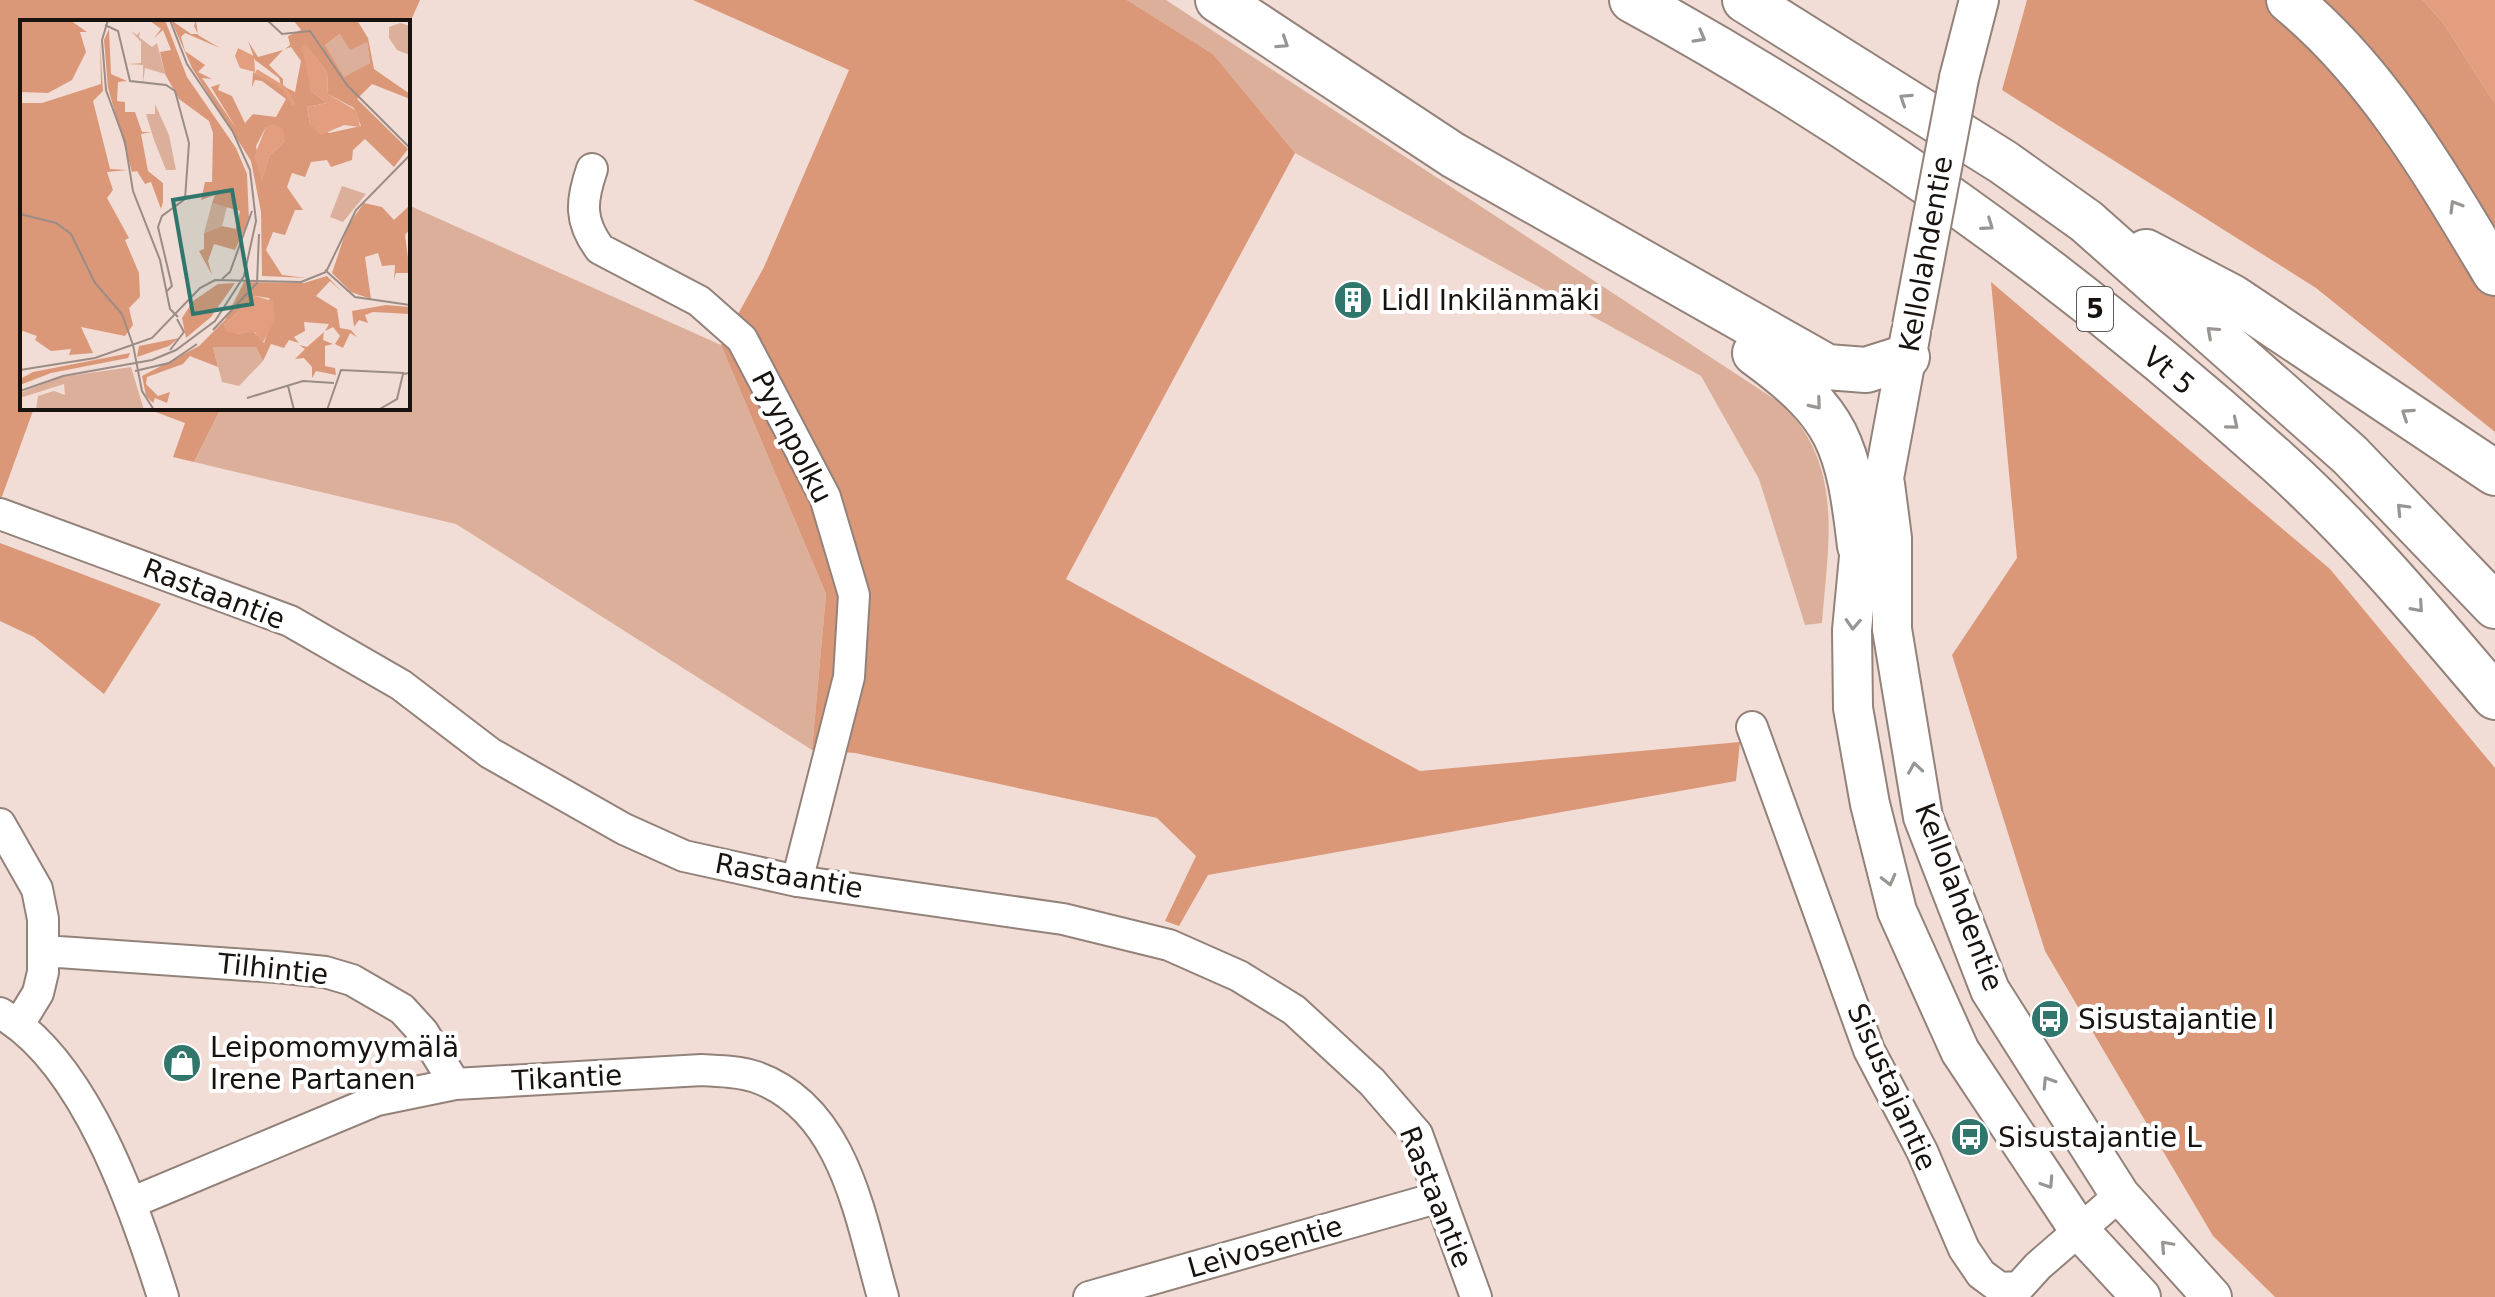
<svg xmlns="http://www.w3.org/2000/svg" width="2495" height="1297" font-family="'DejaVu Sans',sans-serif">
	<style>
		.green { fill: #dcaf9b }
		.forest { fill: #db9879 }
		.water { fill: #e29e7f }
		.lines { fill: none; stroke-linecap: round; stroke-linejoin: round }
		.minor-casing { stroke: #93827a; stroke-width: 34 }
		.major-casing { stroke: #93827a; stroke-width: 42 }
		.highway-casing { stroke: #93827a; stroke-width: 48 }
		.minor { stroke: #fff; stroke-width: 30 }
		.major { stroke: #fff; stroke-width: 38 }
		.highway { stroke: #fff; stroke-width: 44 }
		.major-bridge-casing { stroke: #93827a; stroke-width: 42; stroke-linecap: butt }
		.major-bridge { stroke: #fff; stroke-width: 38 }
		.oneway { stroke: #989593 }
		.labels { text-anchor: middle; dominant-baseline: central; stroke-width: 8; stroke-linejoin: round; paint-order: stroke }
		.shield { fill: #fff; stroke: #5e5a58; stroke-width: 2 }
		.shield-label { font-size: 26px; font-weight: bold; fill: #191310 }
		.street-label { font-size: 28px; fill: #191310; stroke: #fff }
		.poi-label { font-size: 28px; fill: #191310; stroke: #fff; text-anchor: start }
		.inset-river { fill: none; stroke: #e29e7f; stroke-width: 4 }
		.inset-road { fill: none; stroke: #9b8c86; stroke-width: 2 }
		.view { fill: #31766c; fill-opacity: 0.15; stroke: #31766c; stroke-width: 4 }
		.inset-edge { fill: none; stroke: #191310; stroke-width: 4 }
	</style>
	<rect width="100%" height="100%" fill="#f1ddd5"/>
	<!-- green -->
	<path class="green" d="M1127 0H1166L1782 404C1845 467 1828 542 1822 623L1805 625 1759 479 1701 376 1295 153 1213 54Z
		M408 205 721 345 826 594 812 750 456 524 194 462 221 408H408Z"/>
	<!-- forest -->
	<path class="forest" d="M0 0H420L408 27V22H22V408H34L0 502Z
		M693 0H1127L1213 54 1295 153 1066 579 1420 771 1740 742 1736 781 1208 875 1179 926 1165 921 1196 856 1157 818 855 753 812 750 826 594 721 345 764 267 849 70Z
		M2027 0H2423L2444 24 2495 104V432L2316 288 2002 90Z
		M1991 282 2330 569 2495 768V1297H2275L2213 1236 2045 951 1952 655 2017 558Z
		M145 408H221L194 462 173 457 185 423Z
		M0 543 161 604 104 694 34 637 0 621Z"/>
	<!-- water -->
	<path class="water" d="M2423 0H2495V104L2444 24Z"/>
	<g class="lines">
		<defs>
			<path id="minor" d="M592 169C581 201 579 221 600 249L699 301 742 339 825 497 854 595 849 677 797 881
				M0 514 290 621 401 685 490 753 624 829 684 856 797 881 1063 919 1169 945 1239 976 1294 1010 1372 1082 1417 1134 1476 1297
				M1752 727 1869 1050 1922 1151 1964 1249 1981 1274 2000 1288 2019 1287 2038 1266 2120 1195
				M0 824 37 889 43 919V972L38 993 19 1024
				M44 951 276 967 325 972 352 980 402 1009 423 1032 455 1084
				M0 1013C85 1061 135 1208 163 1297
				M133 1202 377 1100 455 1084 702 1070C720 1071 739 1071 756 1077 845 1109 860 1218 883 1297
				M1089 1297 1440 1197"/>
			<path id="major" d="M1959 78 1979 0
				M1911 332 1884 478 1860 546 1852 630 1853 708 1870 804 1897 911 1960 1051 2079 1230 2141 1297
				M1885 484 1892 538V629L1923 817 1990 990 2120 1195 2212 1297"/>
			<path id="highway" d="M1218 0 1453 155 1827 367 1866 370 1907 357
				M1632 0C1865 127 2080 284 2278 462 2357 533 2426 616 2495 697
				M1745 0 2003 162 2086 221 2350 455 2495 606
				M2289 0C2378 73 2437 176 2495 273
				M2146 252 2232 297 2495 473
				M1755 353C1840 415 1848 444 1860 546"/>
		</defs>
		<!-- minor casing -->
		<use href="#minor" class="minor-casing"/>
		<!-- major casing -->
		<use href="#major" class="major-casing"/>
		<!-- highway casing -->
		<use href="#highway" class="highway-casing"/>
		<!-- minor -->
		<use href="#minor" class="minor"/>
		<!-- major -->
		<use href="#major" class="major"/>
		<!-- highway -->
		<use href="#highway" class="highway"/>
		<defs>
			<path id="major-bridge" d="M1912 326 1959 78"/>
		</defs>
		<!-- major-bridge casing -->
		<use href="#major-bridge" class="major-bridge-casing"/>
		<!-- major-bridge -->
		<use href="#major-bridge" class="major-bridge"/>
	</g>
	<!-- one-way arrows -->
	<defs><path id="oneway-chevron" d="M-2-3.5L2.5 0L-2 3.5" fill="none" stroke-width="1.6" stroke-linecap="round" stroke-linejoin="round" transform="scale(2)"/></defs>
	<g class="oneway">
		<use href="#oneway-chevron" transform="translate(1700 37) rotate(29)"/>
		<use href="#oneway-chevron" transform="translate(1283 43) rotate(33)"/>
		<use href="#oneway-chevron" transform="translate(1905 99) rotate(-147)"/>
		<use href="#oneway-chevron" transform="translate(2455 206) rotate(-121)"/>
		<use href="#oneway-chevron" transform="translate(1988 225) rotate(35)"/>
		<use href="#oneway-chevron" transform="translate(2212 332) rotate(-138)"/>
		<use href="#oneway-chevron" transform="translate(1816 404) rotate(50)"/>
		<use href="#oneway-chevron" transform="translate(2407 414) rotate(-146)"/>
		<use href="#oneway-chevron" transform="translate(2233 424) rotate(40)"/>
		<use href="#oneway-chevron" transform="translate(2402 509) rotate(-134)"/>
		<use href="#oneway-chevron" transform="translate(2418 607) rotate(49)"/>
		<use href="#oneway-chevron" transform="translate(1853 624) rotate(93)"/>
		<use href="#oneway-chevron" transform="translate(1915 768) rotate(-99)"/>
		<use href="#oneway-chevron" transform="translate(1889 880) rotate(76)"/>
		<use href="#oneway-chevron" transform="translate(2048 1082) rotate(-122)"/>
		<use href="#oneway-chevron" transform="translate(2048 1183) rotate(57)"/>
		<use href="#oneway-chevron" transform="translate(2166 1246) rotate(-132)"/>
	</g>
	<!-- icons -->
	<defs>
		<symbol id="building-disc" viewBox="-11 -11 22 22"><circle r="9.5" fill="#31766c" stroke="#fff"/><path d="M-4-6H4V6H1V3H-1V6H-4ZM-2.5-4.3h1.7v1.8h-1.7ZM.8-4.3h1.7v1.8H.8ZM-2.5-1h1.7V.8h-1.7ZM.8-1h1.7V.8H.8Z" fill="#fff"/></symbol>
		<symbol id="bus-disc" viewBox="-11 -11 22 22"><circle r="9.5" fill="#31766c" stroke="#fff"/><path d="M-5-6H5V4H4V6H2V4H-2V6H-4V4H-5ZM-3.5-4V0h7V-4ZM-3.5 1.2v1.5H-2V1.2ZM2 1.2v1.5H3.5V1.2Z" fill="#fff"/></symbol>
		<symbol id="shop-disc" viewBox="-11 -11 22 22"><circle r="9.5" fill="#31766c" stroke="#fff"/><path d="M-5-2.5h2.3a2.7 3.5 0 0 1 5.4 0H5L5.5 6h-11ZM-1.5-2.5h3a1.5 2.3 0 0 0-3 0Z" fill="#fff"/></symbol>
	</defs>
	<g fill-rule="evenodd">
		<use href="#building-disc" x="1331" y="278" width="44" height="44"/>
		<use href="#bus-disc" x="2028" y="997" width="44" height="44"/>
		<use href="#shop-disc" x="160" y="1041" width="44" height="44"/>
		<use href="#bus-disc" x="1948" y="1115" width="44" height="44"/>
	</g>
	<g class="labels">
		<!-- shield labels -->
		<rect class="shield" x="2077" y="287" width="36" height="44" rx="6"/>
		<g class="shield-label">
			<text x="2095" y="309">5</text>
		</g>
		<!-- street labels -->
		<g class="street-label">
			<text transform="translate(1926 254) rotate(-80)">Kellolahdentie</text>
			<text transform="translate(2169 371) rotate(40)">Vt 5</text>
			<text transform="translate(792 437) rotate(63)">Pyynpolku</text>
			<text transform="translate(214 594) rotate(21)">Rastaantie</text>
			<text transform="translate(789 876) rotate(10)">Rastaantie</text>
			<text transform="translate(1959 897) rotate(69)">Kellolahdentie</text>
			<text transform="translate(273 969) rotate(6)">Tilhintie</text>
			<text transform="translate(567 1078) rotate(-3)">Tikantie</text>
			<text transform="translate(1892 1087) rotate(66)">Sisustajantie</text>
			<text transform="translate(1436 1197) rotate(68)">Rastaantie</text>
			<text transform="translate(1265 1247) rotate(-16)">Leivosentie</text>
		</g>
		<!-- poi labels -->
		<g class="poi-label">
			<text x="1381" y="300">Lidl Inkilänmäki</text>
			<text x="2078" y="1019">Sisustajantie I</text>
			<text x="210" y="1047">Leipomomyymälä<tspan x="210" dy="32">Irene Partanen</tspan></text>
			<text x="1998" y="1137">Sisustajantie L</text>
		</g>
	</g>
	<!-- overview -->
	<g transform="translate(20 20)">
		<rect width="390" height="390" fill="#f1ddd5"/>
		<path d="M380 3 390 6V35L377 30 369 18V7ZM111 11 117 15 120 11 119 17 132 27 137 23 145 54 125 48 123 63V45L107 44 121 43V22ZM320 14 347 22 350 43 324 58 305 25ZM135 84 149 115 156 150H146L134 120 126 94H135ZM322 166 346 174 323 202 310 197ZM192 183 207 187 202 206 184 213ZM193 327H236L243 341 219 366 202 362ZM111 347 124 390H16L18 376 34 371 45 375 44 364 0 378V373L41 357Z" fill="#dcaf9b"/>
		<path d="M0 0H50L67 12H60L66 32 52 60 28 73 0 72ZM129 0H145L167 57 216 128 227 154 229 200 215 230 194 224 188 241 192 255 179 231 184 229V213L202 206 216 209 220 191 192 183 195 175 181 180 185 162H192L193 113 189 101 159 79 145 54 140 32 151 30 143 10 134 18 141 9ZM151 0 171 14H178L174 6 176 0 178 15 200 28 165 13 161 17 165 31 185 45 178 52 192 59 182 58 216 108 191 67 200 64 198 70 212 76 225 103 233 94 256 97 266 79 242 61 235 60 232 67 233 52 262 68 259 58 235 40 228 21 238 37 263 30 249 45 263 59V66L275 72 281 41 271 27 265 29 270 25 268 16 281 10 273 0H337L348 18 354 49 390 74V79L352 64 337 79 388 129 374 147 345 119 333 130 332 140 311 147 307 140 291 142 285 157 272 153 267 167 283 190H275L265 215 253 212 246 230 262 255 287 258 242 256 241 192 231 141 172 48ZM320 14 330 30 347 22 350 43 324 57 305 25ZM285 24 307 52 308 74 334 88 341 106 309 113 290 104 287 87 307 83 291 71ZM246 107 265 121 249 136 242 160 236 126ZM89 9 91 54 107 61 98 62 97 81 105 82V92H115L122 112H131L121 114 128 151 143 163V182L141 189 131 162 125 164 117 151 112 152 88 68 84 20ZM80 22 83 71 73 81 90 149 107 150 87 152 93 170 87 178 109 218 105 220 119 253 120 277 109 288 113 305 105 316 61 307 73 333 49 335 51 329 31 331 15 320 17 316 0 310V83H22L81 64ZM344 183 362 187 374 200 390 185V209L385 215 390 253H376L374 260 375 245 362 246 358 233 345 237 351 279 331 272 312 253 328 205ZM307 256 321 271 310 261 296 276 317 289 320 308 331 310 337 317 330 313 323 328 315 324 320 316 313 307 305 311 309 304 284 302 285 311 274 317 279 323 269 320 264 328 251 324 243 341 236 327H193L198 347 170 336 163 344 127 357 126 364 138 376 150 372 147 383 135 378 133 383 126 376 122 356 179 326 205 300 224 262 284 263ZM235 276 249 278 254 293 244 323 233 311 217 314 204 305ZM215 263 191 297 166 318 162 298 173 281 198 264ZM366 285 390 287V294L353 292 345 295 348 303 339 300 334 307 332 291ZM304 312 303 320 313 324 305 326V346L315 348 316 355 296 351 292 358V347L284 338 275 339 285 329 279 325 287 327ZM159 318 149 326 117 337 119 326ZM110 333 108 338 31 353 0 365V359L13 352Z" fill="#db9879" fill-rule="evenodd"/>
		<path d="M286 24 307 52 308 74 337 91 340 107 324 105 301 115 290 104 287 87 307 83 291 71 282 26ZM218 28 234 36 235 52 220 48 215 36ZM253 104 263 109 265 121 249 136 242 161 234 137 246 107ZM235 276 253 281 255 300 242 324 235 312 217 314 205 311 204 305Z" fill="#e29e7f"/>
		<path class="inset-river" d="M236 51 264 68 274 85"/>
		<path class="inset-road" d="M88 0 82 20 86 70 105 122 113 171 140 240 150 289 158 297M247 0 262 14 290 11 327 65 390 128M85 5 98 11 110 61 146 65 155 71 169 123 165 179 142 196 138 207 152 266 146 272M0 194 36 203 51 214 75 263 102 294 113 325M305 250 335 277 390 285M306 252 336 190 390 135M202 259 210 252 232 191M193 310 237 263 239 214M113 325 122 371 134 390M150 330 164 312 157 299M0 350 75 338 132 318 180 268 195 260 281 262 306 252M115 351 149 343 177 324M268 366 274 390M0 371 43 356 132 340 156 330 195 301 224 256 236 201 230 150 213 112 167 44 150 0M227 378 283 361 314 363M307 390 321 350 384 353M358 390 377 379 383 354 390 353"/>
		<path class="view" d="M212 170 232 284 173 294 153 180Z"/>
		<rect width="390" height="390" class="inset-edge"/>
	</g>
</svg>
